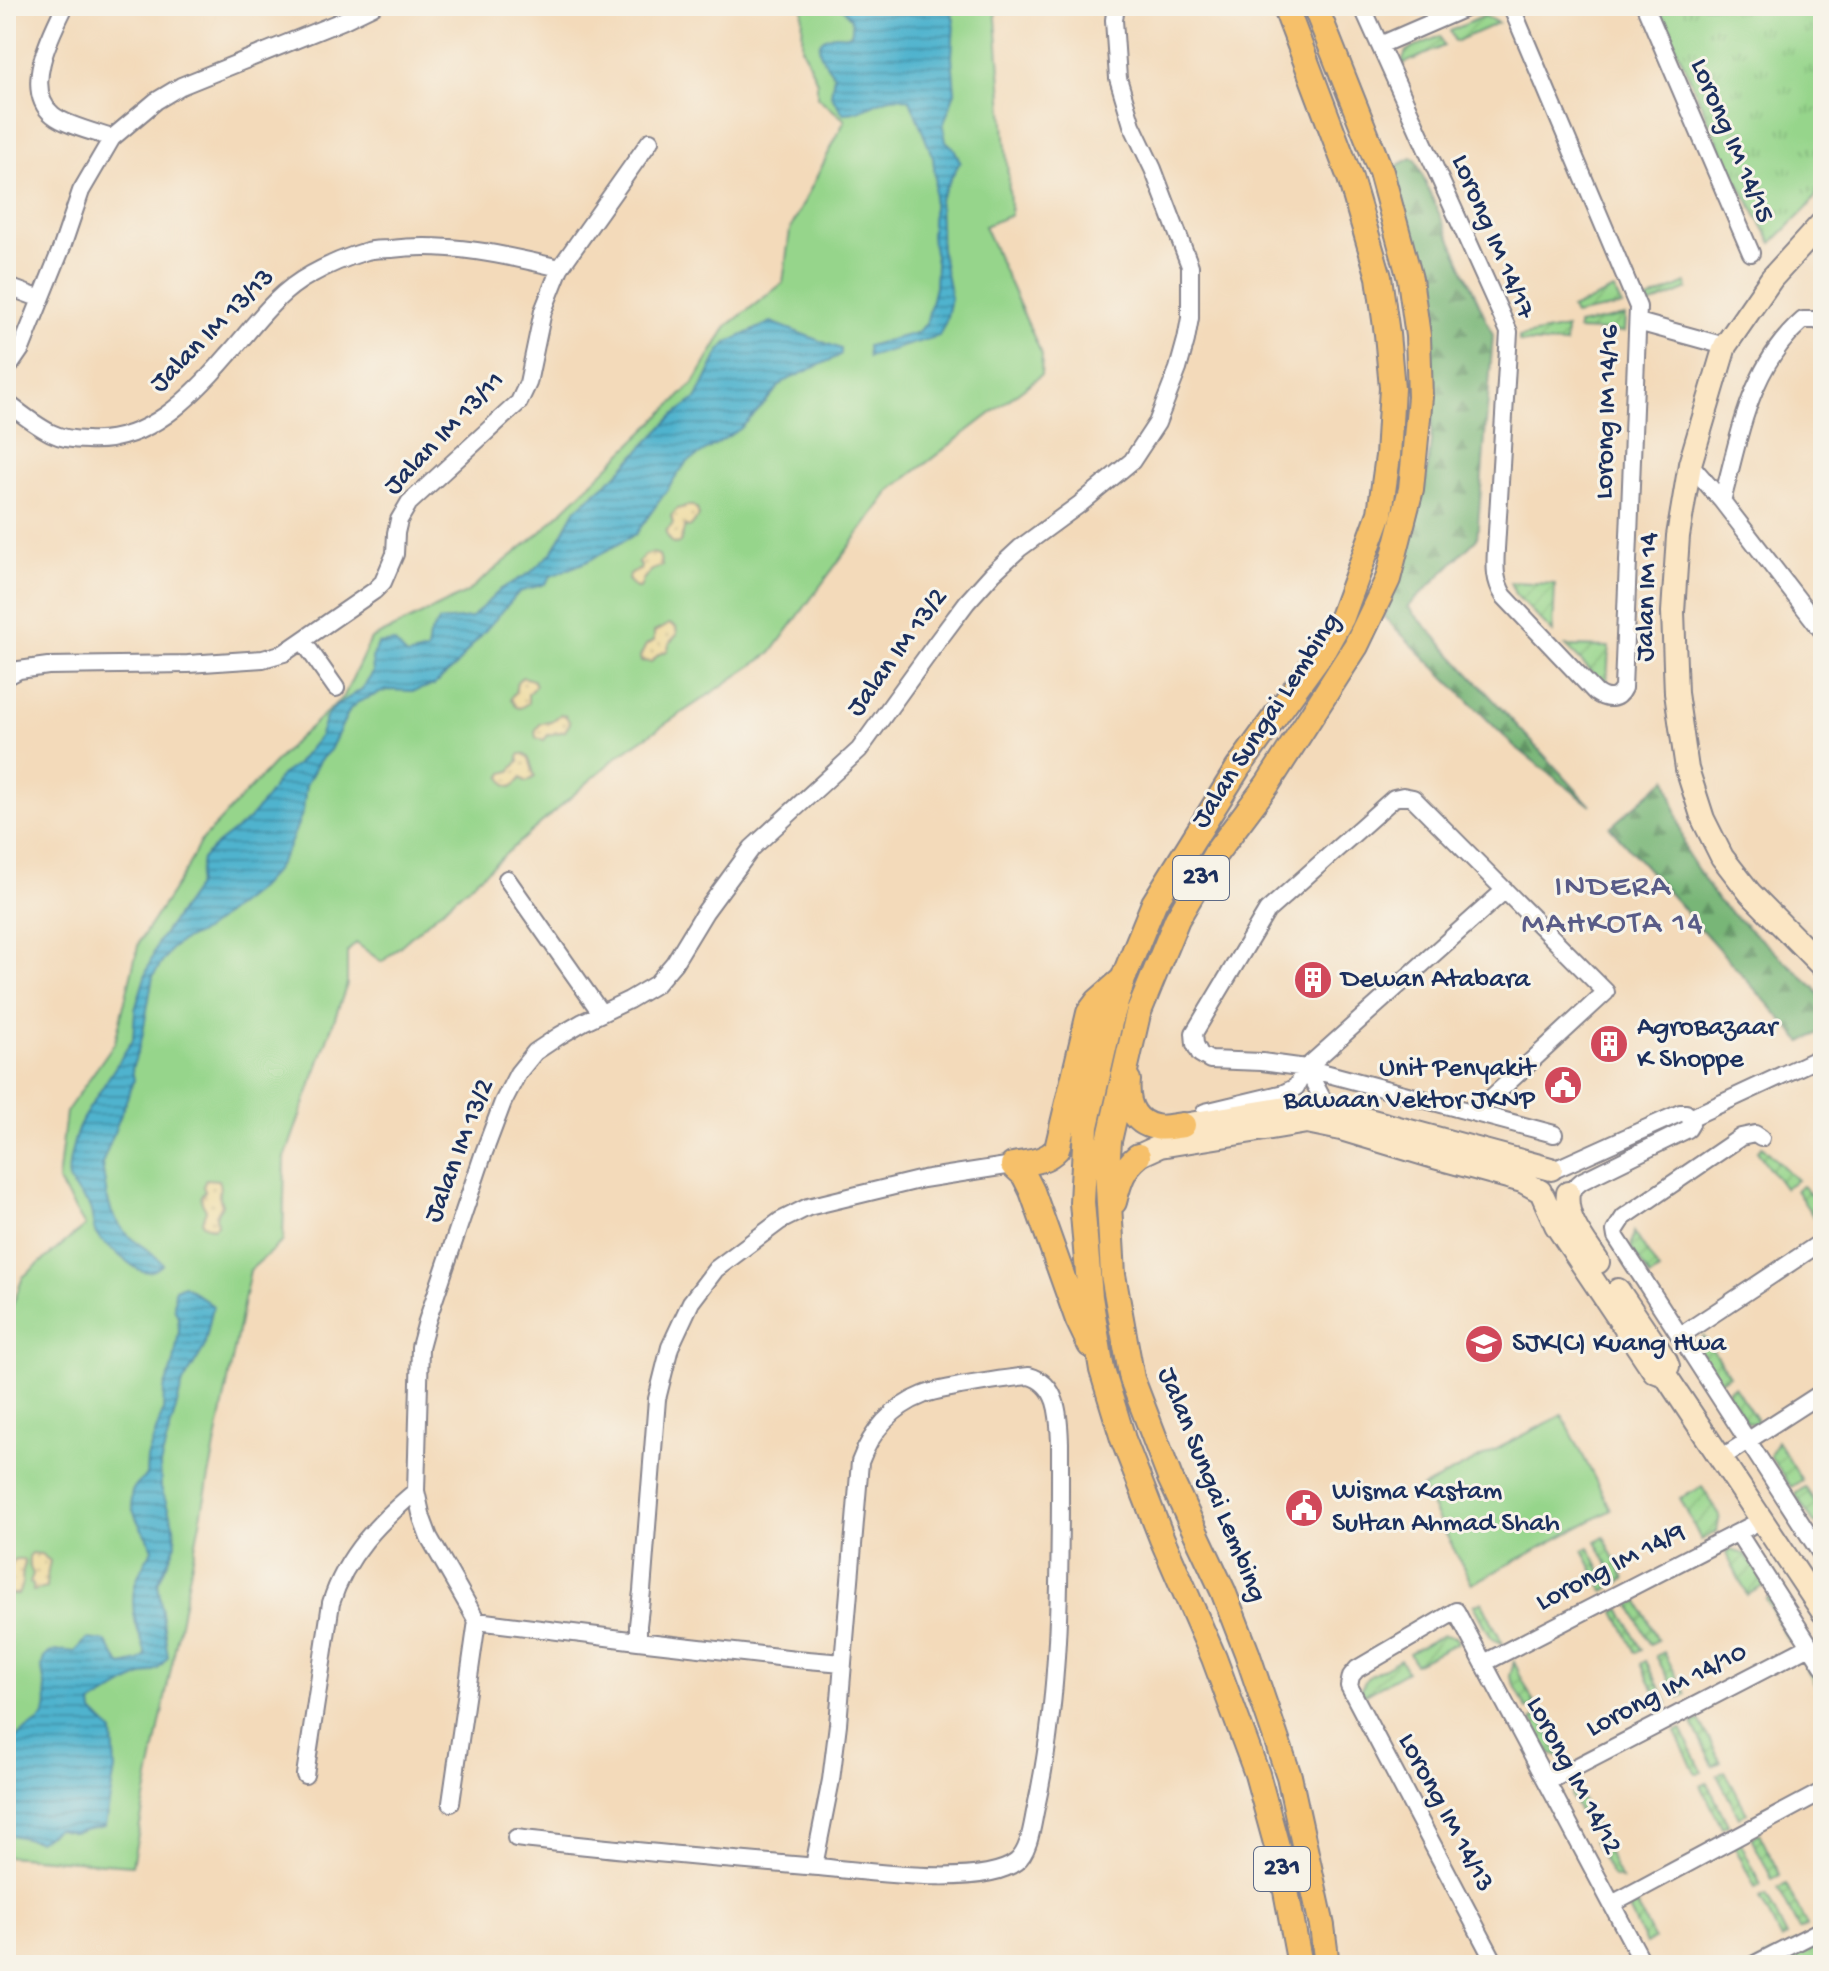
<svg xmlns="http://www.w3.org/2000/svg" width="1829" height="1971" font-family="'Gochi Hand',sans-serif">
	<style>
		.grass { fill: #96d58b; stroke: #588274; stroke-width: 2 }
		.forest { fill: url(#forest-firs); stroke: #4a726a; stroke-width: 2 }
		.sand { fill: url(#sand-dots); stroke: #84847e; stroke-width: 2 }
		.park { fill: url(#park-tufts); stroke: #588274; stroke-width: 2 }
		.garden { fill: url(#garden-furrows); stroke: #588274; stroke-width: 2 }
		.water { fill: url(#water-rules); stroke: #367196; stroke-width: 2 }
		.lines { fill: none; stroke-linecap: round; stroke-linejoin: round }
		.street-casing { stroke: #87848c; stroke-width: 20 }
		.secondary-casing { stroke: #87848c; stroke-width: 26 }
		.primary-casing { stroke: #87848c; stroke-width: 28 }
		.street { stroke: #fff; stroke-width: 16 }
		.secondary { stroke: #fbe6c4; stroke-width: 22 }
		.primary { stroke: #f6c06b; stroke-width: 24 }
		.labels { text-anchor: middle; dominant-baseline: central; stroke-width: 6; stroke-linejoin: round; paint-order: stroke }
		.shield { fill: #f7f3e8; stroke: #5d6a87; stroke-width: 2 }
		.shield-label { font-size: 26px; font-weight: bold; fill: #1b2f5e }
		.street-label { font-size: 28px; fill: #1b2f5e; stroke: #f7f3e8 }
		.poi-label { font-size: 28px; fill: #1b2f5e; stroke: #f7f3e8; text-anchor: start }
		.quarter-label { font-size: 32px; letter-spacing: 2px; fill: #595c88; stroke: #f7f3e8 }
	</style>
	<defs>
		<pattern id="forest-firs" width="22" height="20" patternUnits="userSpaceOnUse" patternTransform="scale(2)"><rect width="22" height="20" fill="#78b677"/><path d="M5 1l3.5 6h-7zM16 11l3.5 6h-7z" fill="#629465"/></pattern>
		<pattern id="sand-dots" width="8" height="8" patternUnits="userSpaceOnUse" patternTransform="scale(2)"><rect width="8" height="8" fill="#eeda9e"/><path d="M2 2h.1M6 6h.1" fill="none" stroke="#ccbb8a" stroke-width="1.8" stroke-linecap="round"/></pattern>
		<pattern id="park-tufts" width="24" height="20" patternUnits="userSpaceOnUse" patternTransform="scale(2)"><rect width="24" height="20" fill="#96d58b"/><path d="M3 7l-1-3M5 7V3M7 7l1-3M15 17l-1-3M17 17v-4M19 17l1-3" fill="none" stroke="#81b77a"/></pattern>
		<pattern id="garden-furrows" width="10" height="10" patternUnits="userSpaceOnUse" patternTransform="scale(2)"><rect width="10" height="10" fill="#96d58b"/><path d="M-1 1l2-2M0 10L10 0M9 11l2-2" fill="none" stroke="#81b77a"/></pattern>
		<pattern id="water-rules" width="6" height="5" patternUnits="userSpaceOnUse" patternTransform="scale(2)"><rect width="6" height="5" fill="#50b3ce"/><path d="M0 2.5h6" fill="none" stroke="#4292aa"/></pattern>
	</defs>
	<rect width="100%" height="100%" fill="#f7f3e8"/>
	<filter id="ink" filterUnits="userSpaceOnUse"><feTurbulence type="fractalNoise" baseFrequency=".0125" numOctaves="2"/><feDisplacementMap in="SourceGraphic" scale="16" xChannelSelector="R" yChannelSelector="G"/><feConvolveMatrix kernelMatrix="1 2 1 2 8 2 1 2 1" color-interpolation-filters="sRGB"/></filter>
	<filter id="wash" filterUnits="userSpaceOnUse"><feTurbulence type="fractalNoise" baseFrequency=".006" numOctaves="4" result="noise"/><feDisplacementMap in="SourceGraphic" scale="32" xChannelSelector="R" yChannelSelector="G"/><feGaussianBlur stdDeviation="1.8" result="paint"/><feColorMatrix in="noise" values="0 0 0 0 0 0 0 0 0 0 0 0 0 0 0 0 0 1.4 0 .05"/><feComposite in="paint" operator="in"/></filter>
	<g filter="url(#wash)">
		<rect width="100%" height="100%" fill="#f3daba"/>
		<!-- grass -->
		<path class="grass" d="M803 6H995L1011 215 984 226 1042 355 1041 375 891 490 771 653 619 755 382 962 356 943 347 952V984L285 1158 283 1241 250 1270 132 1865 6 1856V1323L23 1277 85 1226 58 1181 66 1112 115 1042 139 942 186 870 200 842 293 743 344 696 371 639 466 593 541 532 694 383 727 326 783 283 790 230 845 120 817 97V82L802 47Z
			M1562 1415 1611 1510 1472 1584 1422 1488Z"/>
		<!-- forest -->
		<path class="forest" d="M1412 158 1415 159 1493 335 1477 539 1408 607 1591 806 1513 745 1384 617C1421 527 1442 440 1429 342 1427 322 1421 301 1417 282 1408 244 1400 206 1392 168Z
			M1667 778 1687 853 1718 901 1814 987 1823 1001V1031L1802 1042 1610 827Z"/>
		<!-- sand -->
		<path class="sand" d="M687 506H693L697 509 699 516 690 527 685 526 680 543 673 544 666 534V531L673 524 671 516 677 509Z
			M652 553 659 555 662 566 652 570 644 578 640 588H636L628 580C629 573 633 571 640 570L641 566 638 562 645 555Z
			M669 624 676 627 677 635 670 642 667 651 659 654 651 662 641 661 640 657 646 645 654 641V632Z
			M523 677 533 680 536 685 528 694V703L520 708 516 707 511 699C511 696 513 695 515 692 518 686 513 682 523 677Z
			M561 714 566 716 570 723 565 731 548 735 544 740 536 738 535 731 541 723 551 722Z
			M520 754H524L529 758 535 777 526 782 521 778 514 786 510 787 506 785 501 777 503 773 510 771 519 761 518 757Z
			M206 1179 218 1180 220 1186 219 1196 222 1205 216 1215 217 1225 213 1228 203 1224 202 1221 206 1210 202 1203 201 1196 205 1191 203 1187Z
			M31 1553 41 1554 50 1561C48 1571 46 1579 46 1588L33 1591V1585L30 1582 33 1574C30 1568 26 1560 31 1553Z
			M16 1559H23L25 1564C19 1576 26 1580 18 1594H6L7 1573 11 1561Z"/>
		<!-- park -->
		<path class="park" d="M1658 6H1823V186L1808 207 1772 243 1728 165Z
			M1823 1929V1965H1753Z"/>
		<!-- garden -->
		<path class="garden" d="M1484 16 1498 23 1455 42 1450 31Z
			M1440 36 1444 46 1401 65 1406 51Z
			M1686 283 1688 289 1645 307 1643 302Z
			M1614 290 1622 306 1574 315 1571 309Z
			M1625 316 1624 332 1578 330V325Z
			M1566 328 1565 344 1519 342V337Z
			M1510 582 1555 584 1553 633 1515 594Z
			M1566 646 1609 647 1607 683H1603Z
			M1762 1146 1797 1180 1784 1188 1757 1151Z
			M1802 1186 1823 1207 1822 1230 1796 1190Z
			M1634 1232 1659 1271 1650 1277 1631 1248Z
			M1703 1336 1729 1375 1720 1381 1699 1350Z
			M1734 1386 1760 1425 1747 1422 1726 1391Z
			M1777 1441 1802 1480 1791 1487 1770 1456Z
			M1702 1487 1720 1515 1717 1531 1701 1540 1680 1498Z
			M1805 1487 1823 1514V1525L1814 1523 1795 1494Z
			M1604 1537 1625 1579 1617 1583 1596 1541Z
			M1589 1547 1610 1589 1604 1592 1583 1550Z
			M1730 1550 1745 1554 1765 1585 1747 1595 1726 1553Z
			M1772 1596 1797 1636 1788 1641 1766 1599Z
			M1637 1598 1658 1640 1650 1644 1629 1602Z
			M1482 1602 1503 1644 1492 1639 1474 1605Z
			M1620 1608 1642 1650 1636 1653 1615 1611Z
			M1443 1635 1455 1637 1458 1642 1415 1664 1409 1653Z
			M1664 1652 1686 1694 1678 1698 1656 1656Z
			M1400 1659 1407 1671 1364 1695 1361 1689 1367 1678Z
			M1646 1661 1668 1703 1662 1706 1641 1664Z
			M1813 1661 1823 1676V1700L1805 1666Z
			M1514 1662 1535 1705 1527 1709 1510 1676Z
			M1540 1716 1561 1758 1550 1754 1532 1719Z
			M1699 1720 1721 1762 1713 1766 1692 1724Z
			M1681 1729 1702 1771 1696 1774 1675 1732Z
			M1725 1771 1747 1813 1739 1817 1717 1775Z
			M1707 1782 1728 1825 1722 1828 1701 1785Z
			M1574 1783 1595 1826 1588 1829 1571 1796Z
			M1759 1833 1780 1875 1772 1879 1751 1837Z
			M1600 1837 1621 1879 1612 1876 1593 1840Z
			M1740 1842 1761 1885 1755 1888 1734 1845Z
			M1786 1884 1807 1926 1799 1930 1778 1888Z
			M1766 1895 1787 1937 1781 1940 1760 1898Z
			M1633 1897 1654 1939 1646 1944 1629 1910Z"/>
		<!-- water -->
		<path class="water" d="M840 6H950L954 21 952 57 955 92 943 126 946 141 954 148 960 162 939 200 941 249 951 298 946 321 939 336 868 357 867 346 916 333 926 324 935 287 936 263 931 236 935 178 933 158 910 100C883 90 869 114 843 113L831 95 834 75C826 64 807 42 831 36 840 33 842 38 851 34 855 21 849 15 840 6Z
			M771 322 841 349V354L837 357 783 382 756 413 740 429 686 463 636 534 588 561 551 576 545 584 519 592 469 649 456 666 434 685 414 691 387 690 358 702 350 709 330 750 319 761 306 785 303 811 288 849 274 872 259 888 206 930 180 942 171 949 153 976 142 1038 132 1069 134 1080 102 1164 107 1197 112 1213 123 1230 132 1239 152 1253 163 1264C156 1270 149 1274 140 1270 134 1268 99 1240 96 1234 91 1225 94 1213 88 1204 82 1196 71 1189 69 1179 66 1165 76 1131 83 1118L133 1039 135 1010 147 970 158 942 197 886 202 859 217 844 248 820 264 801 281 775 296 765 319 737 327 715 336 706 362 689 373 673 372 659 378 644 394 642 407 656 427 651 429 636 439 621 471 618 501 589 530 573 553 551 576 509 614 477 674 415 697 398 719 352 728 342Z
			M184 1285 213 1306 204 1348 183 1383 160 1465 161 1487 174 1527 176 1544 158 1583 168 1657 158 1669 131 1681 92 1704 93 1712 113 1732 115 1770 105 1826 73 1832 57 1829 38 1841 6 1834V1757C9 1745 18 1734 29 1728 35 1724 39 1723 43 1717 59 1692 15 1642 75 1652L87 1639 105 1641 118 1661 122 1665 139 1661 146 1656C144 1645 139 1635 136 1624 128 1593 136 1575 153 1549 146 1535 129 1511 131 1496 132 1487 140 1481 146 1476L147 1458 163 1411 164 1389 174 1362 179 1331 178 1317 174 1307 175 1289Z"/>
	</g>
	<g filter="url(#ink)">
		<g class="lines">
			<defs>
				<path id="street" d="M65 6C51 34 22 90 53 115 65 125 97 133 112 138
					M1362 6 1509 332 1496 549C1495 566 1494 580 1504 596L1596 693C1606 700 1617 701 1623 688L1638 307 1511 6
					M1645 6 1751 253
					M1380 45 1470 6
					M6 286 41 299
					M1638 322 1725 346
					M6 371 21 349 62 247 81 191 112 138 156 101 181 86 342 21 373 6
					M6 402C20 413 35 425 51 433 63 439 74 440 87 440 147 444 192 397 228 355 254 326 276 293 310 275 326 266 350 256 367 251 375 249 383 249 391 249 448 242 505 255 560 268
					M1690 464 1722 501 1823 632
					M1722 501C1740 436 1749 367 1803 320H1817L1823 324
					M303 641 336 688
					M6 677 19 670 48 666 188 664 263 659 284 653 374 591 383 582 395 554 396 533 399 520 409 503 519 402 528 383 543 311 560 268 650 141
					M507 879 601 1013
					M1306 1068 1328 1109
					M1205 1112 1284 1093 1296 1087 1306 1068 1505 890
					M1475 1113 1606 992 1413 798 1403 796 1394 798 1267 911 1194 1033 1195 1044 1200 1054 1210 1060 1262 1062 1306 1068 1554 1134
					M1690 1118 1823 1056
					M1761 1138 1755 1134 1741 1137 1624 1217 1615 1231 1616 1237 1823 1557
					M1013 1165 923 1179 808 1207 780 1221 716 1269 691 1302 670 1347 657 1399 642 1591 638 1625V1641L477 1621 429 1537 422 1518 416 1491 420 1347 427 1321 483 1155 503 1102 518 1073 535 1052 559 1036 583 1022 629 1000 656 984 674 963 705 912 752 848 859 750 937 642 967 602 993 573 1020 548 1080 504 1132 461 1157 423 1178 369 1186 340 1190 318V266L1153 169 1132 125 1118 78 1114 20 1116 6
					M1556 1169 1680 1113H1686L1690 1118
					M1568 1193 1582 1181 1688 1129 1691 1124 1690 1118
					M1680 1336 1823 1241
					M1721 1458 1823 1392
					M1738 1533 1823 1666
					M1484 1663 1762 1520
					M305 1775 331 1603C346 1555 379 1522 416 1491
					M1547 1782 1810 1646
					M451 1803 477 1621
					M516 1838C613 1850 709 1858 806 1866 852 1869 980 1890 1016 1862 1029 1852 1032 1827 1035 1812 1062 1691 1060 1566 1060 1443 1059 1418 1059 1384 1029 1376 1006 1378 983 1382 960 1386 948 1389 934 1390 923 1395 892 1407 871 1432 860 1462L843 1663 796 1659 638 1641
					M814 1866 831 1780 838 1724 843 1663
					M1612 1904 1823 1791
					M1496 1965 1349 1686 1351 1676 1357 1669 1456 1611 1644 1965
					M1753 1965 1823 1929"/>
				<path id="secondary" d="M1823 222 1772 278 1725 346 1690 464 1678 536 1673 612 1676 693 1687 769 1703 819 1722 857 1750 893 1823 967
					M1183 1125 1292 1107 1328 1109 1551 1169
					M1138 1156 1160 1146 1307 1122 1341 1129 1434 1157 1522 1181 1540 1191
					M1568 1193C1564 1218 1585 1242 1598 1262
					M1543 1196 1556 1225 1654 1371 1659 1373H1664
					M1618 1290 1666 1361 1668 1366 1664 1373
					M1664 1373 1823 1612"/>
				<path id="primary" d="M1285 6 1350 178 1379 277 1387 334 1392 388 1388 456 1380 513 1342 617 1324 649 1238 768 1154 903 1123 979 1110 1022 1086 1126 1082 1202 1090 1297 1102 1370 1123 1439 1162 1539 1214 1658 1257 1774 1279 1854 1300 1965
					M1315 6 1381 172 1410 279 1418 336 1420 397 1411 489 1388 579 1356 646 1267 785 1216 853 1177 919 1138 1014 1109 1141 1107 1168 1113 1275 1132 1379 1170 1478 1223 1591 1247 1653 1289 1776 1322 1926 1327 1965
					M1128 1080C1126 1101 1132 1123 1156 1127 1164 1129 1174 1126 1183 1125
					M1013 1165C1030 1162 1045 1162 1057 1149L1089 1013 1098 1001 1123 979
					M1013 1165 1024 1175 1032 1191 1078 1320 1090 1345
					M1114 1202C1119 1183 1122 1169 1138 1156"/>
			</defs>
			<!-- street casing -->
			<use href="#street" class="street-casing"/>
			<!-- secondary casing -->
			<use href="#secondary" class="secondary-casing"/>
			<!-- primary casing -->
			<use href="#primary" class="primary-casing"/>
			<!-- street -->
			<use href="#street" class="street"/>
			<!-- secondary -->
			<use href="#secondary" class="secondary"/>
			<!-- primary -->
			<use href="#primary" class="primary"/>
		</g>
	</g>
	<!-- icons -->
	<defs>
		<symbol id="building-disc" viewBox="-11 -11 22 22"><circle r="9.5" fill="#d1495b" stroke="#f7f3e8"/><path d="M-4-6H4V6H1V3H-1V6H-4ZM-2.5-4.3h1.7v1.8h-1.7ZM.8-4.3h1.7v1.8H.8ZM-2.5-1h1.7V.8h-1.7ZM.8-1h1.7V.8H.8Z" fill="#fff"/></symbol>
		<symbol id="civic-disc" viewBox="-11 -11 22 22"><circle r="9.5" fill="#d1495b" stroke="#f7f3e8"/><path d="M-.6-6.5H3V-4.5H.6V-3L4-1V1h2V6H-6V1h2V-1L-.6-3ZM-1.2 2.5V6h2.4V2.5Z" fill="#fff"/></symbol>
		<symbol id="school-disc" viewBox="-11 -11 22 22"><circle r="9.5" fill="#d1495b" stroke="#f7f3e8"/><path d="M0-5L7-2L0 1L-7-2ZM-4 1L0 2.5L4 1V4Q0 6-4 4Z" fill="#fff"/></symbol>
	</defs>
	<g fill-rule="evenodd">
		<use href="#building-disc" x="1291" y="958" width="44" height="44"/>
		<use href="#building-disc" x="1587" y="1022" width="44" height="44"/>
		<use href="#civic-disc" x="1541" y="1063" width="44" height="44"/>
		<use href="#school-disc" x="1462" y="1322" width="44" height="44"/>
		<use href="#civic-disc" x="1282" y="1486" width="44" height="44"/>
	</g>
	<g class="labels">
		<!-- shield labels -->
		<g class="shield">
			<rect x="1173" y="856" width="56" height="44" rx="6"/>
			<rect x="1254" y="1847" width="56" height="44" rx="6"/>
		</g>
		<g class="shield-label">
			<text x="1201" y="878">231</text>
			<text x="1282" y="1869">231</text>
		</g>
		<!-- street labels -->
		<g class="street-label">
			<text transform="translate(1731 141) rotate(67)">Lorong IM 14/15</text>
			<text transform="translate(1492 237) rotate(67)">Lorong IM 14/17</text>
			<text transform="translate(213 331) rotate(-45)">Jalan IM 13/13</text>
			<text transform="translate(1608 412) rotate(-88)">Lorong IM 14/16</text>
			<text transform="translate(445 434) rotate(-46)">Jalan IM 13/11</text>
			<text transform="translate(1648 597) rotate(-88)">Jalan IM 14</text>
			<text transform="translate(898 653) rotate(-54)">Jalan IM 13/2</text>
			<text transform="translate(1267 721) rotate(-57)">Jalan Sungai Lembing</text>
			<text transform="translate(460 1151) rotate(-69)">Jalan IM 13/2</text>
			<text transform="translate(1211 1485) rotate(68)">Jalan Sungai Lembing</text>
			<text transform="translate(1611 1568) rotate(-27)">Lorong IM 14/9</text>
			<text transform="translate(1667 1691) rotate(-27)">Lorong IM 14/10</text>
			<text transform="translate(1573 1776) rotate(62)">Lorong IM 14/12</text>
			<text transform="translate(1445 1813) rotate(62)">Lorong IM 14/13</text>
		</g>
		<!-- poi labels -->
		<g class="poi-label">
			<text x="1341" y="980">Dewan Atabara</text>
			<text x="1637" y="1028">AgroBazaar<tspan x="1637" dy="32">K Shoppe</tspan></text>
			<text x="1535" y="1069" text-anchor="end">Unit Penyakit<tspan x="1535" dy="32">Bawaan Vektor JKNP</tspan></text>
			<text x="1512" y="1344">SJK(C) Kuang Hwa</text>
			<text x="1332" y="1492">Wisma Kastam<tspan x="1332" dy="32">Sultan Ahmad Shah</tspan></text>
		</g>
		<!-- quarter labels -->
		<g class="quarter-label">
			<text x="1613" y="888">INDERA<tspan x="1613" dy="37">MAHKOTA 14</tspan></text>
		</g>
	</g>
	<!-- margin -->
	<rect width="1829" height="1971" fill="none" stroke="#f7f3e8" stroke-width="32"/>
</svg>
